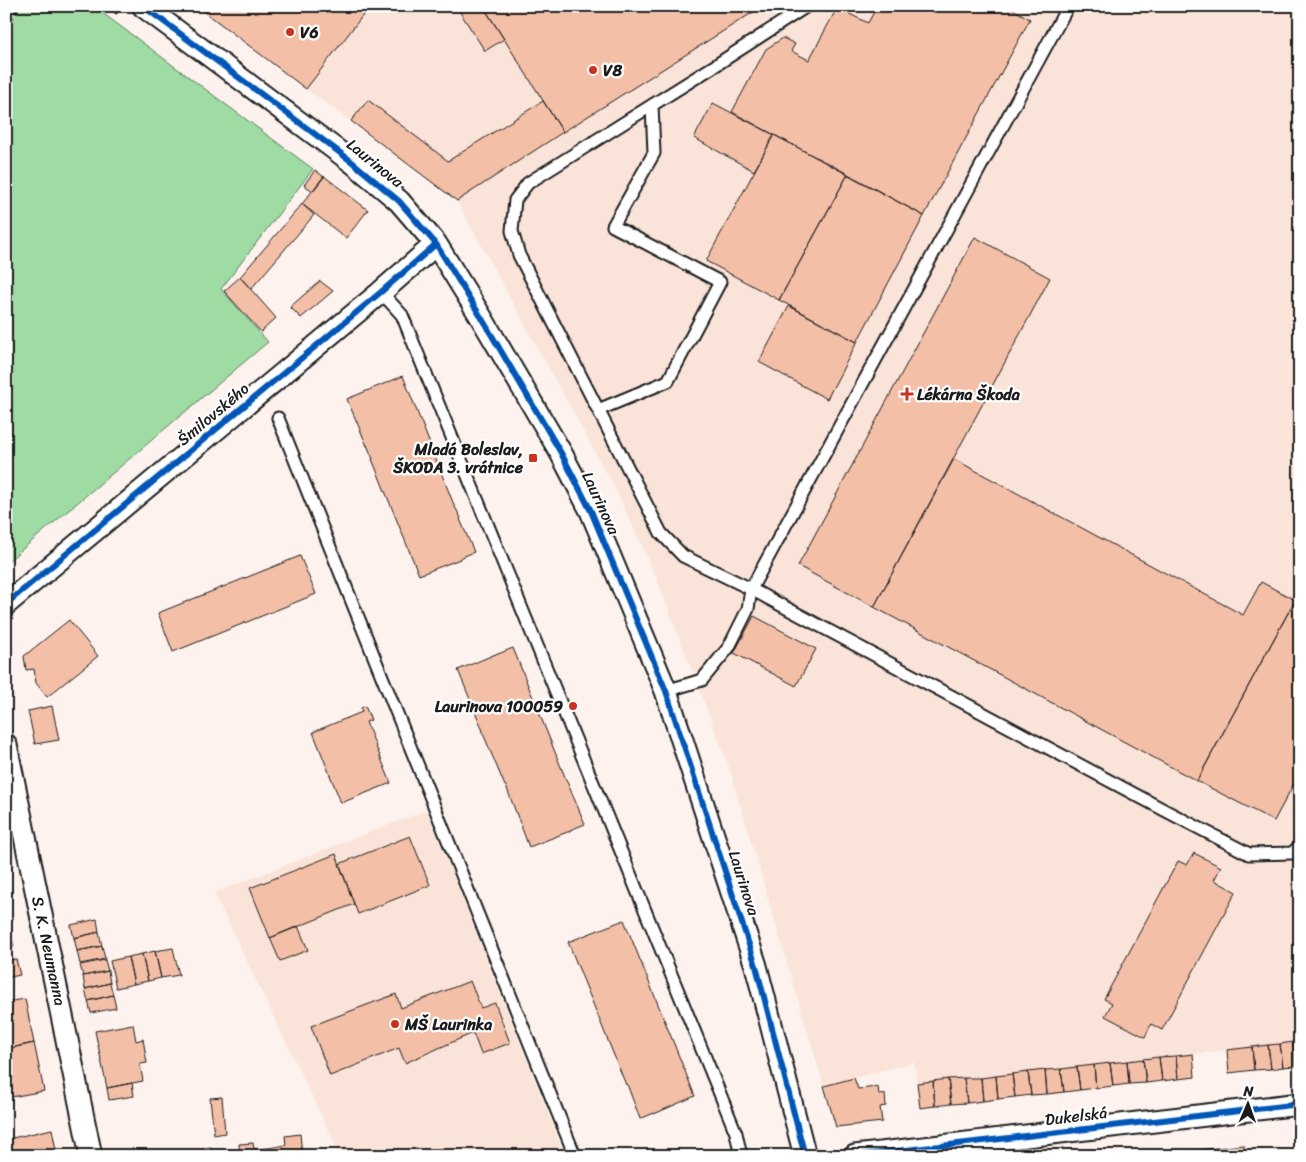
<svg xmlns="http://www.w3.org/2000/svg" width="1306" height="1162" font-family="Sriracha,sans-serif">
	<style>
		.built { fill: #fae3d8 }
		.green { fill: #9edca4; stroke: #5d7c60 }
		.building { fill: #f4bfa7; stroke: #1c1c1c }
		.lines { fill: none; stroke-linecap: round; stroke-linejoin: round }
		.lane-casing { stroke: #1c1c1c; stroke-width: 15 }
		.street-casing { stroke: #1c1c1c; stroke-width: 25 }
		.path { stroke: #1c1c1c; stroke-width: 3; stroke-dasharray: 4 4; stroke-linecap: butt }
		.lane { stroke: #fff; stroke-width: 11 }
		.street { stroke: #fff; stroke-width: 21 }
		.cycleway-casing { stroke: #fff; stroke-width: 9 }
		.cycleway { stroke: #0057b8; stroke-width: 6 }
		.poi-dot { fill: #c8321e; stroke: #fff; stroke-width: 2 }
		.labels { text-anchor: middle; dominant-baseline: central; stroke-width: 4.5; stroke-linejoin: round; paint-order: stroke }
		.poi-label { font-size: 16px; font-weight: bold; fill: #1c1c1c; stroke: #fff; text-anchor: start }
		.street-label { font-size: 16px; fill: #1c1c1c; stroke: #fff }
	</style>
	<rect width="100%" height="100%" fill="#fdf2ed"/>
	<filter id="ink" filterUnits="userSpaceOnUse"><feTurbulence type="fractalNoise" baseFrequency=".02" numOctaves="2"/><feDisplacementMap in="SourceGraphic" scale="10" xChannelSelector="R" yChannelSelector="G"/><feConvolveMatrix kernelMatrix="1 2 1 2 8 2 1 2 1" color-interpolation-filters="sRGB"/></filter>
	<g filter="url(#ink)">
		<!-- built -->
		<path class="built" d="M197 6H1300V1042L981 1078H964L917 1083 914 1062 824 1086 728 764 657 579 618 494 457 201 351 121 306 89Z
			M427 810 565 1156H341L214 893Z"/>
		<!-- green -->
		<path class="green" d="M6 6H93L313 169 221 289 268 342 6 563Z"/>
		<!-- building -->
		<path class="building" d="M197 6H370L306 89Z
			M456 6H483L504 39 485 51Z
			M483 6H763L563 132Z
			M877 6H1007L1030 19 924 216 732 112 766 49 783 38 795 44 791 51 809 60 837 8 868 23Z
			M368 100 448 161 543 101 563 132 457 201 351 121Z
			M713 103 774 135 754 171 694 138Z
			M774 135 848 174 779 300 706 261Z
			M315 170 324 177 313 191 304 185Z
			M848 174 924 216 857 342 779 300Z
			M324 176 368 210 346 238 302 204Z
			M302 204 314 215 251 289 240 277Z
			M975 237 1050 278 874 607 798 566Z
			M240 277 276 318 261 332 224 291Z
			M320 281 333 291 301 318 290 307Z
			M789 306 857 342 827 399 759 362Z
			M403 376 454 505 461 518 460 519 474 552 460 558V559L419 575 372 459H373L367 445V446L347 399Z
			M954 459 1243 615 1261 582 1295 600 1197 781 874 607Z
			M300 556 316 594 173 652 158 613Z
			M1295 600 1300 602V772L1274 821 1197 781Z
			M754 616 816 649 796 686 734 653Z
			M69 620 98 656 47 697 36 683 34 669 26 670 24 656Z
			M513 648 565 777 585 824 570 830V831L529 847 506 786H505L482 731H483L458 670 498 653V654Z
			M52 706 59 740 35 744 28 711Z
			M365 706 371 720 366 722 391 783 341 803 313 732 362 712 361 708Z
			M410 836 430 885 358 914 339 864Z
			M1194 853 1221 867 1214 880 1236 892 1162 1030 1151 1024 1145 1037 1105 1016 1112 1003 1104 999 1178 861 1187 865Z
			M336 854 354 904 270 938 250 888Z
			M6 911 14 947 6 948Z
			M97 919 99 932 74 938 71 925Z
			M624 920 695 1096 654 1114V1113L640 1119 627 1084 626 1085 568 942Z
			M298 926 308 950 280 961 270 938Z
			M99 932 102 946 77 951 74 938Z
			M102 946 105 959 80 964 77 951Z
			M173 948 179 975 161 978 155 951Z
			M155 951 161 978 148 981 142 954Z
			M142 954 148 981 134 984 128 957Z
			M128 957 134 984 116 988 110 961Z
			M16 959 20 975 6 978V961Z
			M105 960 108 971 83 976 80 965Z
			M108 971 110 983 85 989 83 976Z
			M470 981 481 1008 495 1003 510 1043 481 1054 473 1033 405 1063 399 1048 330 1076 311 1026 396 994 401 1008Z
			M110 983 113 995 88 1001 85 989Z
			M113 995 116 1008 91 1013 88 1001Z
			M25 999 34 1043 6 1049V1002Z
			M133 1024 136 1041 143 1039 147 1063 140 1064 143 1081 107 1088 95 1031Z
			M1293 1042H1300V1065L1295 1066Z
			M1293 1042 1295 1066 1283 1067 1280 1044Z
			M34 1043 44 1091 6 1098V1049Z
			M1280 1044 1283 1067 1271 1069 1268 1045Z
			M1268 1045 1271 1069 1254 1070 1252 1047Z
			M1252 1047 1254 1070 1229 1073 1227 1050Z
			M1193 1054 1195 1077 1178 1079 1176 1056Z
			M1176 1056 1178 1079 1162 1081 1159 1057Z
			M1159 1057 1162 1081 1146 1083 1143 1059Z
			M1143 1059 1146 1083 1129 1084 1127 1061Z
			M1127 1061 1129 1084 1113 1086 1110 1063Z
			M1110 1063 1113 1086 1096 1088 1094 1065Z
			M1094 1065 1096 1088 1080 1090 1077 1067Z
			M1077 1067 1080 1090 1064 1092 1061 1069Z
			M1061 1069 1064 1092 1047 1094 1045 1070Z
			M1045 1070 1047 1094 1031 1095 1028 1072Z
			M1028 1072 1031 1095 1015 1097 1012 1074Z
			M1012 1074 1015 1097 998 1099 996 1076Z
			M996 1076 998 1099 983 1101 981 1078Z
			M854 1078 858 1089 878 1087 879 1095 885 1094 886 1106 880 1107 882 1122 836 1127 824 1086Z
			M964 1078 967 1103 951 1104 948 1079Z
			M964 1078H981L983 1101 967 1103Z
			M948 1079 951 1104 935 1106 933 1081Z
			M933 1081 935 1106 920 1108 917 1083Z
			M132 1083 134 1096 109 1100 107 1088Z
			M222 1097 225 1133 214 1135 210 1098Z
			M52 1129 57 1156H12L8 1139Z
			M300 1134 302 1155H309V1156H270L269 1148 286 1145 285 1136Z
			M1299 1139 1300 1156H1297Z
			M253 1143 254 1149 269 1148 270 1156H240L239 1144Z
			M1244 1145 1245 1156H1190L1189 1151Z
			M211 1147V1153L216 1151 217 1156H188L203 1154V1148Z
			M1189 1151 1190 1156H1146Z"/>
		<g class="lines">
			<defs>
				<path id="lane" d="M807 6 716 65 528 183 515 200 512 231 519 255 661 533 683 556 751 589 1068 6
					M381 292 402 315 736 1133 741 1156
					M598 410 668 381 720 282 613 226 654 153 652 105
					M278 418 575 1156
					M666 691 702 680 729 647 748 609 751 589 1166 811 1249 854 1292 853 1300 846"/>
				<path id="street" d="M143 6 351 161 399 201 436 244 481 317 561 453 591 511 666 691 756 966 805 1156
					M6 604 381 292 436 244
					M6 745 91 1156
					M855 1156 1300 1104"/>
			</defs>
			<!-- lane casing -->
			<use href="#lane" class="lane-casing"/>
			<!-- street casing -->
			<use href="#street" class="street-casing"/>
			<!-- path -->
			<path class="path" d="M108 6 119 15
				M6 26 21 6"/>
			<!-- lane -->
			<use href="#lane" class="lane"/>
			<!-- street -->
			<use href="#street" class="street"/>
			<defs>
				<path id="cycleway" d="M143 6 351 161 399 201 436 244 481 317 561 453 591 511 666 691 756 966 805 1156
					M6 604 381 292 436 244
					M855 1156 1300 1104"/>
			</defs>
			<!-- cycleway casing -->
			<use href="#cycleway" class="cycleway-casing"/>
			<!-- cycleway -->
			<use href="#cycleway" class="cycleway"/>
		</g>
	</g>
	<!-- markers -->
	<g class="poi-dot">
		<circle cx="290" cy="32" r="5"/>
		<circle cx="593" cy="70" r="5"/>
		<path d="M904.5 386.5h5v5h5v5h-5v5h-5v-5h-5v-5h5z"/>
		<rect x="528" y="453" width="10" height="10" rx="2.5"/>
		<circle cx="573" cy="706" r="5"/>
		<circle cx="395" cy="1024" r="5"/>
	</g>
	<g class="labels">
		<!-- poi labels -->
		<g class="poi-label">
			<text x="300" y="32">V6</text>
			<text x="603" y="70">V8</text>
			<text x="917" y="394">Lékárna Škoda</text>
			<text x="523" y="449" text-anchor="end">Mladá Boleslav,<tspan x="523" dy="18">ŠKODA 3. vrátnice</tspan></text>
			<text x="563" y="706" text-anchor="end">Laurinova 100059</text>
			<text x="405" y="1024">MŠ Laurinka</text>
		</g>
		<!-- street labels -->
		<g class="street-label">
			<text transform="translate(375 163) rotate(39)">Laurinova</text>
			<text transform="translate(213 414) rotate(-40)">Šmilovského</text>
			<text transform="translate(601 503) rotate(65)">Laurinova</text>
			<text transform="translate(744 883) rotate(72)">Laurinova</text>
			<text transform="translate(49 951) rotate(78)">S. K. Neumanna</text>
			<text transform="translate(1076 1116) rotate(-7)">Dukelská</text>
		</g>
	</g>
	<!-- margin -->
	<rect width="1306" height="1162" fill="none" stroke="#fff" stroke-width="25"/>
	<rect x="12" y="12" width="1281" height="1137" fill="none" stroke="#1c1c1c" stroke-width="2" filter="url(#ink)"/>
	<!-- north arrow -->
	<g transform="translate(1248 1104) rotate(2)" stroke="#ffffff" stroke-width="4" paint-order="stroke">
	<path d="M0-4L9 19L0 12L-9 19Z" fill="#1c1c1c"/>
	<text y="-8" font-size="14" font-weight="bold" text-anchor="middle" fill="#1c1c1c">N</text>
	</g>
</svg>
